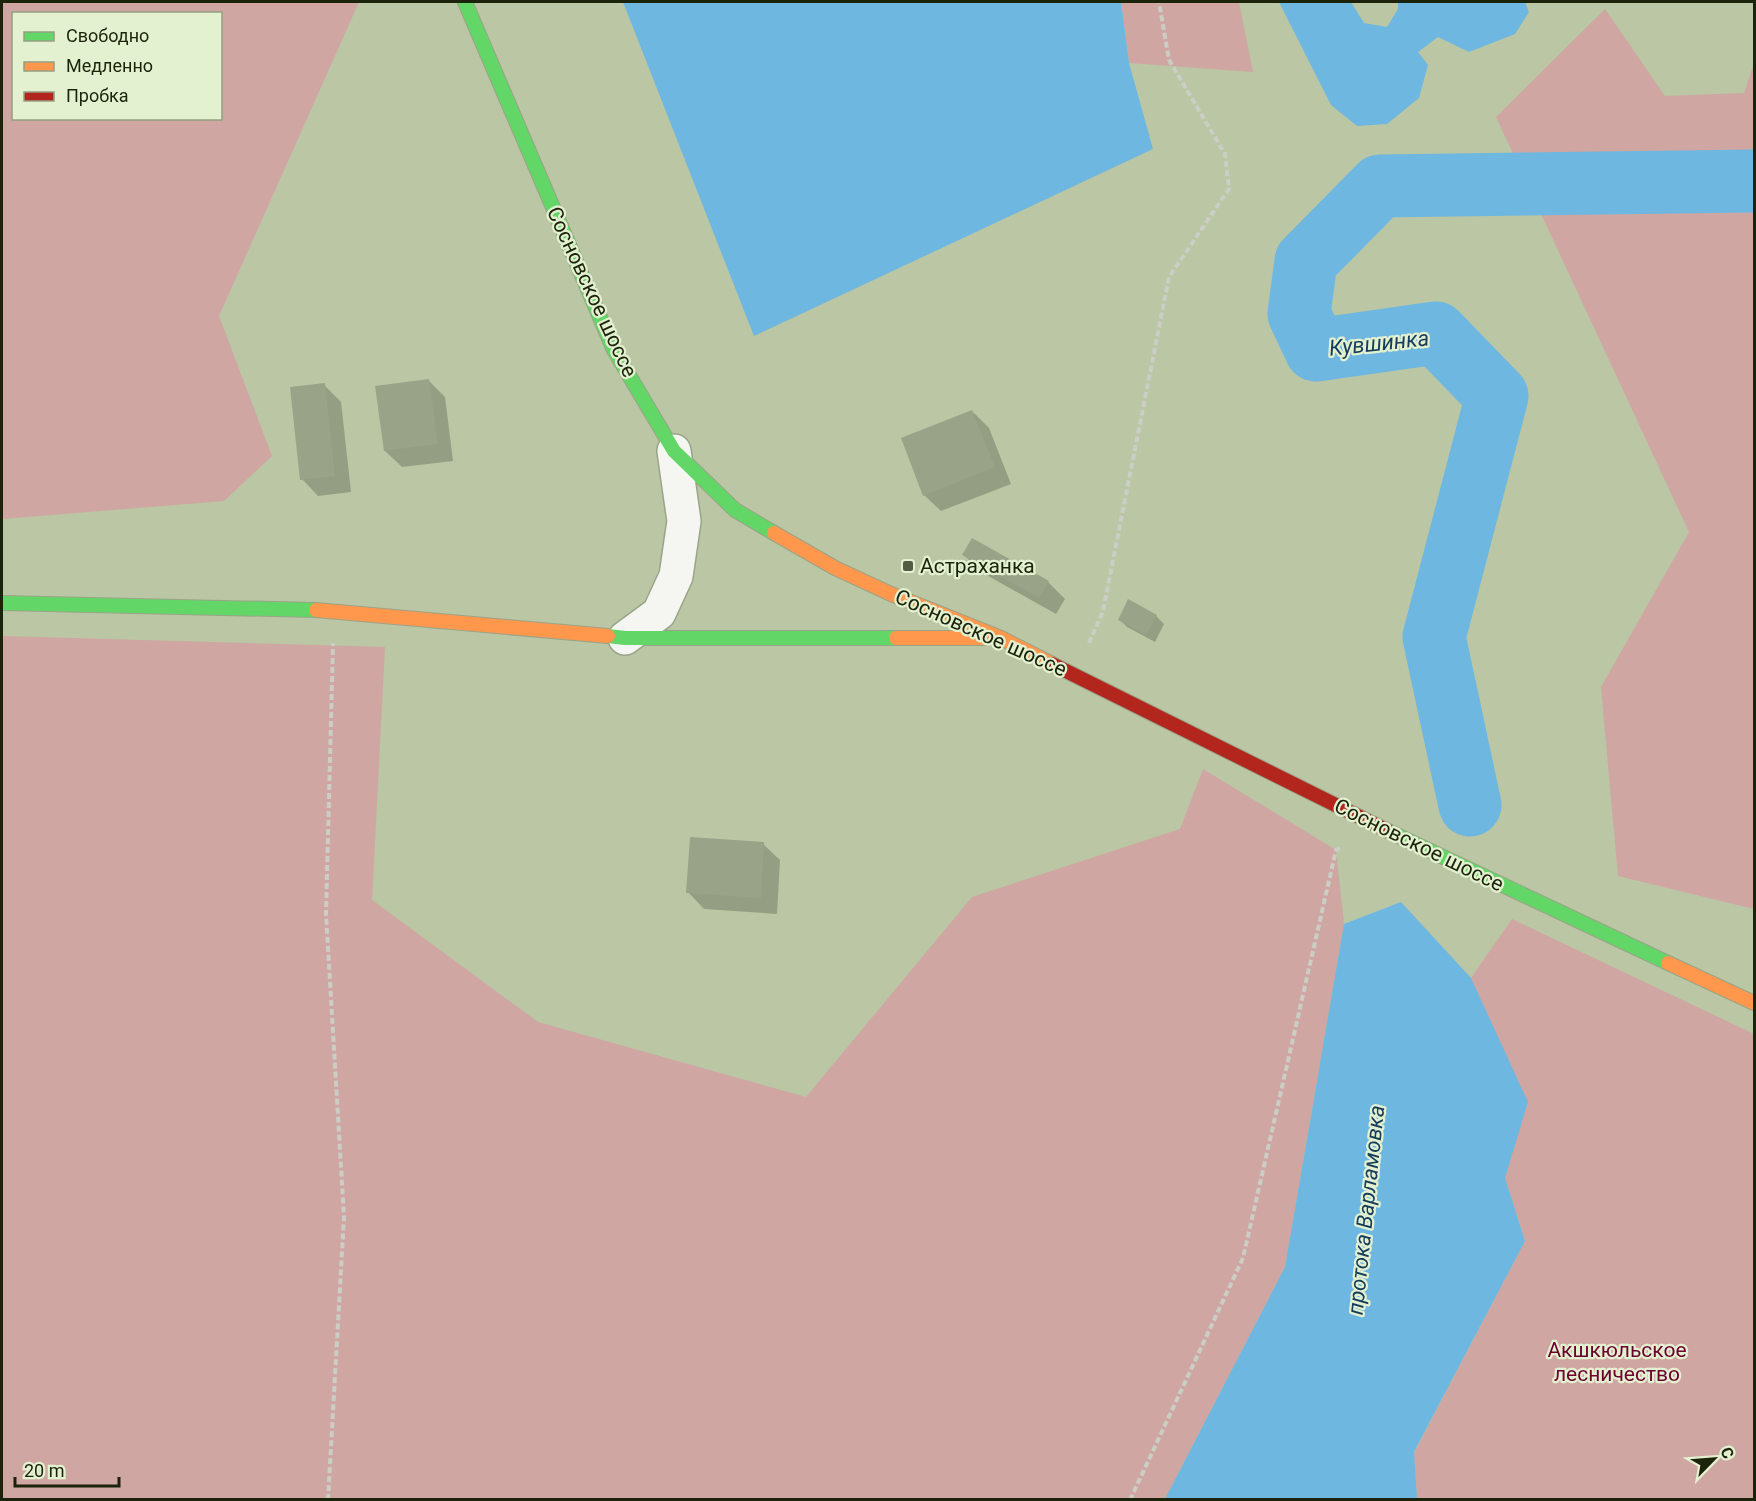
<svg xmlns="http://www.w3.org/2000/svg" width="1756" height="1501" font-family="Roboto,sans-serif">
	<style>
		.green { fill: #cfa6a2; fill-rule: evenodd }
		.water { fill: #6eb7e0 }
		.shadow { fill: #0003 }
		.lines { fill: none; stroke-linecap: round; stroke-linejoin: round }
		.river { stroke: #6eb7e0; stroke-width: 63 }
		.building { fill: #99a388 }
		.street-casing { stroke: #9aa488; stroke-width: 36 }
		.fast-casing { stroke: #9aa488; stroke-width: 16 }
		.slow-casing { stroke: #9aa488; stroke-width: 16 }
		.jam-casing { stroke: #9aa488; stroke-width: 16 }
		.path { stroke: #cbcec4; stroke-width: 4; stroke-dasharray: 6 3; stroke-linecap: butt }
		.street { stroke: #f5f6f1; stroke-width: 33 }
		.fast { stroke: #63d668; stroke-width: 14 }
		.slow { stroke: #ff974d; stroke-width: 14 }
		.jam { stroke: #b3261e; stroke-width: 14 }
		.poi-dot { fill: #535c40; stroke: #e4f1d1; stroke-width: 2 }
		.labels { text-anchor: middle; dominant-baseline: central; stroke-width: 4.5; stroke-linejoin: round; paint-order: stroke }
		.street-label { font-size: 21px; fill: #1b230a; stroke: #e4f1d1 }
		.poi-label { font-size: 21px; fill: #1b230a; stroke: #e4f1d1; text-anchor: start }
		.park-label { font-size: 21px; fill: #6c0130; stroke: #e4f1d1 }
		.water-label { font-size: 22px; font-style: italic; fill: #153d5b; stroke: #e4f1d1 }
	</style>
	<rect width="100%" height="100%" fill="#bac6a4"/>
	<!-- green -->
	<path class="green" d="M2 2H359L219 316 272 456 224 501 2 519ZM14 14H220V118H14Z
		M1121 2H1239L1253 72 1129 63Z
		M1605 9 1665 96 1744 93 1754 63V909L1618 876 1601 687 1689 532 1496 117Z
		M2 636 385 647 372 900 538 1022 806 1097 972 897 1180 829 1203 769 1336 850 1344 924 1285 1267 1165 1499 2 1500Z
		M1512 919 1754 1034V1499H1417L1414 1453 1525 1241 1505 1178 1527 1102 1471 978Z"/>
	<!-- water -->
	<path class="water" d="M623 2H1121L1129 63 1153 149 754 336Z
		M1279 2H1351L1364 23 1387 27 1398 9V2H1525L1529 12 1515 34 1469 52 1438 37 1418 52 1428 65 1419 98 1387 124 1357 126 1331 105Z
		M1401 902 1471 978 1528 1102 1505 1178 1525 1241 1414 1452 1417 1499H1165L1285 1267 1344 924Z"/>
	<!-- shadow -->
	<path class="shadow" d="M428 380 445 397 453 461 402 467 385 451Z
		M324 385 341 402 351 492 318 496 302 479Z
		M972 411 989 428 1011 484 941 511 924 495Z
		M964 555 1048 582 1065 599 1056 614 981 572Z
		M1156 616 1164 624 1155 642 1127 627 1119 619Z
		M763 844 780 860 777 914 704 909 688 892Z"/>
	<g class="lines">
		<!-- river -->
		<path class="river" d="M1470 805 1434 637 1497 396 1436 333 1316 350 1299 314 1306 261 1380 186 1754 181"/>
	</g>
	<!-- building -->
	<path class="building" d="M429 379 438 444 384 451 375 386Z
		M325 383 335 476 300 480 290 387Z
		M972 410 995 467 923 496 901 438Z
		M972 538 1049 581 1039 598 962 555Z
		M1128 599 1157 615 1146 635 1118 620Z
		M690 837 764 842 761 898 686 893Z"/>
	<g class="lines">
		<defs>
			<path id="street" d="M625 638 659 613 676 576 684 521 674 451"/>
			<path id="fast" d="M465 2 614 350 674 451 735 510 774 533
				M2 603 316 610
				M608 636 625 638H896
				M1388 831 1668 963"/>
			<path id="slow" d="M774 533 835 568 891 594 1001 638 1052 664
				M316 610 608 636
				M896 638H985
				M1668 963 1754 1003"/>
			<path id="jam" d="M1052 664 1388 831"/>
		</defs>
		<!-- street casing -->
		<use href="#street" class="street-casing"/>
		<!-- fast casing -->
		<use href="#fast" class="fast-casing"/>
		<!-- slow casing -->
		<use href="#slow" class="slow-casing"/>
		<!-- jam casing -->
		<use href="#jam" class="jam-casing"/>
		<!-- path -->
		<path class="path" d="M1089 643 1103 611 1169 277 1229 189 1225 154 1169 60 1159 2
			M328 1500 344 1217 326 914 333 643
			M1130 1500 1243 1258 1336 850 1343 847"/>
		<!-- street -->
		<use href="#street" class="street"/>
		<!-- fast -->
		<use href="#fast" class="fast"/>
		<!-- slow -->
		<use href="#slow" class="slow"/>
		<!-- jam -->
		<use href="#jam" class="jam"/>
	</g>
	<!-- markers -->
	<rect class="poi-dot" x="902" y="560" width="12" height="12" rx="3"/>
	<g class="labels">
		<!-- street labels -->
		<g class="street-label">
			<text transform="translate(592 292) rotate(65)">Сосновское шоссе</text>
			<text transform="translate(981 633) rotate(24)">Сосновское шоссе</text>
			<text transform="translate(1419 845) rotate(26)">Сосновское шоссе</text>
		</g>
		<!-- poi labels -->
		<g class="poi-label">
			<text x="920" y="566">Астраханка</text>
		</g>
		<!-- park labels -->
		<g class="park-label">
			<text x="1617" y="1350">Акшкюльское<tspan x="1617" dy="24">лесничество</tspan></text>
		</g>
		<!-- water labels -->
		<g class="water-label">
			<text transform="translate(1379 343) rotate(-6)">Кувшинка</text>
			<text transform="translate(1366 1210) rotate(-84)">протока Варламовка</text>
		</g>
	</g>
	<!-- border -->
	<rect width="1756" height="1501" fill="none" stroke="#1b230a" stroke-width="6"/>
	<!-- legend -->
	<rect x="12" y="12" width="210" height="108" fill="#e4f1d1" stroke="#949f81" stroke-width="1.5"/>
	<rect x="24" y="32" width="30" height="9" fill="#63d668" stroke="#949f81" stroke-width="1.5"/>
	<text x="66" y="42" font-size="18" fill="#1b230a">Свободно</text>
	<rect x="24" y="62" width="30" height="9" fill="#ff974d" stroke="#949f81" stroke-width="1.5"/>
	<text x="66" y="72" font-size="18" fill="#1b230a">Медленно</text>
	<rect x="24" y="92" width="30" height="9" fill="#b3261e" stroke="#949f81" stroke-width="1.5"/>
	<text x="66" y="102" font-size="18" fill="#1b230a">Пробка</text>
	<!-- north arrow -->
	<g transform="translate(1714 1459) rotate(65)" stroke="#e4f1d1" stroke-width="4.5" paint-order="stroke">
	<path d="M0-4.5L10 22L0 15L-10 22Z" fill="#1b230a"/>
	<text y="-9" font-size="16" font-weight="bold" text-anchor="middle" fill="#1b230a">С</text>
	</g>
	<!-- scale -->
	<path d="M15 1477v9h104v-9" fill="none" stroke="#1b230a" stroke-width="3"/>
	<text x="24" y="1477" font-size="18" fill="#1b230a" stroke="#e4f1d1" stroke-width="4.5" paint-order="stroke">20 m</text>
</svg>
